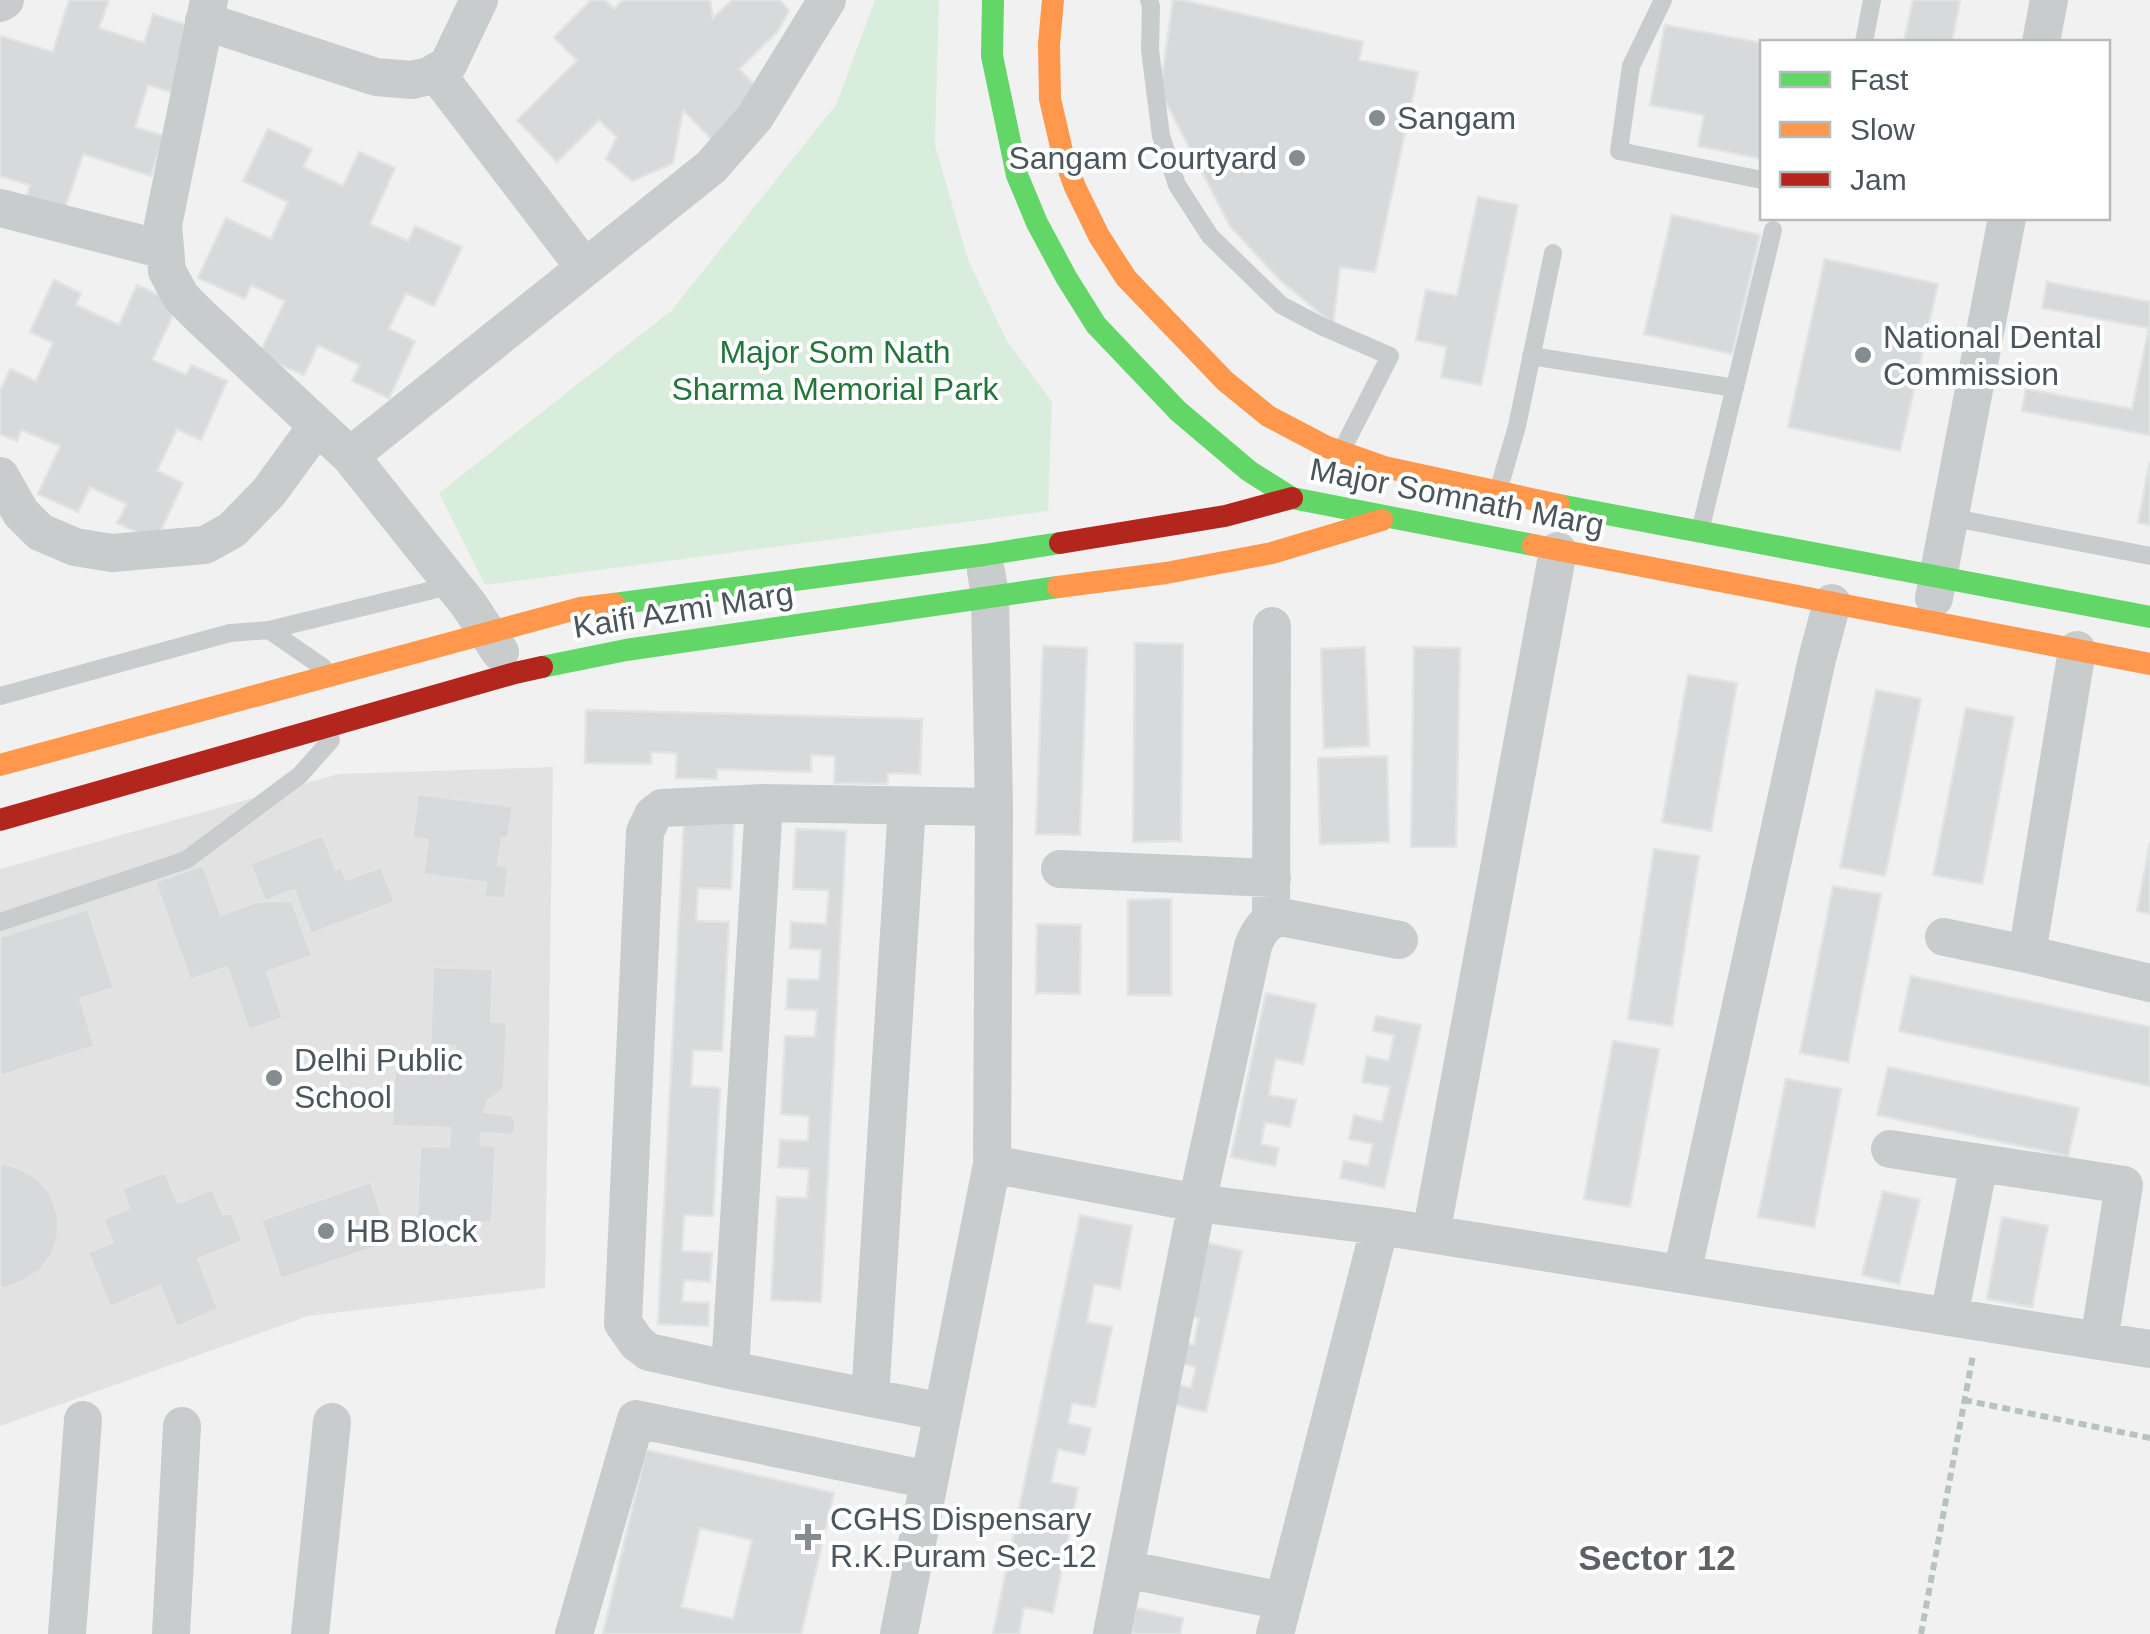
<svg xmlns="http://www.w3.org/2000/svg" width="2150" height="1634" font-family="Helvetica,sans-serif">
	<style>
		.education { fill: #e3e2e3 }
		.green { fill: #d8eddc }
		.building { fill: #d7d9da; stroke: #e2e3e3; stroke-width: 2.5; fill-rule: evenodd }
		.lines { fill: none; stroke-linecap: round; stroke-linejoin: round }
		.path { stroke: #b9c3be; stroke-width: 6; stroke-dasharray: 8 5; stroke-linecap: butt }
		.lane { stroke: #c9cccc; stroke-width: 18 }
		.street { stroke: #c9cccc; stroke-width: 38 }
		.fast { stroke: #63d668; stroke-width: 22 }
		.slow { stroke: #ff974d; stroke-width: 22 }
		.jam { stroke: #b3261e; stroke-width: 22 }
		.poi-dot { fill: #848c90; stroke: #fff; stroke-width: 4 }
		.labels { text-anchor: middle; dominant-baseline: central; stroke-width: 8; stroke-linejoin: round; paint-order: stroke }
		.poi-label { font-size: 32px; fill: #4a565b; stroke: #fff; text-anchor: start }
		.park-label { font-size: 32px; fill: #22753b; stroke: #fff }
		.street-label { font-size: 32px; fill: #4a565b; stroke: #fff }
		.neighbourhood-label { font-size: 35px; font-weight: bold; fill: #5d6164; stroke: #fff }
	</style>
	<rect width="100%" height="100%" fill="#f1f1f1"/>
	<!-- education -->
	<path class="education" d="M553 767 545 1288 308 1316 0 1426V869L339 774Z"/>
	<!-- green -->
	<path class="green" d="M875 0H939L935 145 968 260 1007 341 1052 402 1048 511 485 585 439 493 671 311 836 105Z"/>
	<!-- building -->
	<path class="building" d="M69 0H109L99 28 144 43 153 14 199 29 178 94 148 85 135 127 164 136 151 176 83 154 60 223 22 211 30 185 0 176V36L53 52Z
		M591 0H605L614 9 623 0H710L713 18 732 0H780L789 11 777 32 739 69 763 93 714 142 683 110 673 163 632 181 606 159 617 137 599 120 557 162 517 120 577 61 554 37Z
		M1173 0H1182L1363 42 1359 60 1418 72 1375 272 1340 267 1333 324 1278 278 1230 226 1160 91Z
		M1913 0H1960L1952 42H1904Z
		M1665 25 1762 43V159L1698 146 1704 115 1650 105Z
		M268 129 312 149 303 167 343 186 359 152 395 168 370 224 408 241 415 226 462 247 434 306 406 293 389 329 415 341 389 398 352 381 360 365 318 345 304 375 259 355 285 301 251 285 245 299 198 278 226 218 271 239 288 202 243 181Z
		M1478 197 1518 205 1481 385 1441 377 1447 347 1416 340 1426 290 1457 296Z
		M1672 215 1760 235 1732 354 1644 334Z
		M1825 259 1938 284 1900 451 1788 427Z
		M54 280 81 293 76 305 119 325 137 285 178 304 152 360 186 375 192 365 227 381 201 440 177 429 157 471 183 483 156 541 117 523 127 504 90 487 78 512 38 494 60 446 21 430 17 441 0 434V391L10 369 36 381 53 343 30 332Z
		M2047 282 2150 302V435L2022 411 2026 389 2132 409 2149 328 2042 308Z
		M2150 461V525L2138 523Z
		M1135 643 1183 644 1181 841 1133 842Z
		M1043 646 1087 648 1080 835 1036 834Z
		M1365 647 1369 746 1324 748 1321 649Z
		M1414 647 1460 648 1456 847H1411Z
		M1688 675 1737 683 1711 831 1662 822Z
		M1876 690 1921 699 1885 876 1840 867Z
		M1966 708 2014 717 1982 884 1933 875Z
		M586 710 922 719 920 774 888 773 887 784 834 783 835 756 811 755V772L717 769V779L676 778 677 753 651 752V764L585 763Z
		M1387 756 1389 842 1320 844 1318 758Z
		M418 794 513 806 508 839 502 838 498 865 509 866 505 899 484 897 486 883 423 874 428 840 412 838Z
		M684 820 734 823 731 889 698 888 696 921 729 922 722 1051 693 1050 691 1086 720 1088 713 1216 684 1215 682 1251 712 1253 710 1282 684 1280 682 1302 709 1303 708 1326 658 1324Z
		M796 829 846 831 821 1302 771 1300 777 1197 807 1198 809 1169 778 1167 780 1140 808 1141 809 1116 781 1114 785 1036 815 1037 817 1010 786 1009 788 979 819 980 821 950 790 948 791 922 826 924 829 890 793 889Z
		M323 835 336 869 341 867 346 880 381 867 395 902 311 934 294 890 265 901 250 864Z
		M2150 843V914L2137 911Z
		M1654 849 1699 856 1672 1026 1628 1019Z
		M203 865 221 915 256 902 292 901 312 956 267 972 283 1018 249 1030 227 967 190 980 155 882Z
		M1833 886 1881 894 1848 1062 1800 1053Z
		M1171 899V995H1128V900Z
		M88 909 114 988 80 999 95 1046 0 1076V937Z
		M1037 924 1081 925 1080 994 1036 993Z
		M433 967 493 969 491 1021 507 1022 504 1089 488 1101 484 1112 511 1115 516 1124 513 1135 481 1133V1145L496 1146 492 1223 417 1220 420 1146 449 1147 450 1128 392 1126 395 1065 455 1067V1046L430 1045Z
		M1911 976 2150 1027V1086L1899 1031Z
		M1266 993 1316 1004 1303 1064 1276 1059 1272 1075 1269 1095 1296 1100 1290 1127 1265 1122 1261 1144 1279 1148 1275 1166 1231 1157Z
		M1376 1016 1421 1025 1384 1188 1340 1178 1344 1161 1368 1166 1373 1144 1349 1139 1354 1115 1382 1122 1390 1087 1362 1082 1367 1056 1389 1061 1394 1035 1373 1031Z
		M1613 1041 1659 1049 1630 1207 1584 1199Z
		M1888 1067 2079 1108 2068 1156 1877 1115Z
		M1786 1079 1841 1089 1814 1227 1758 1217Z
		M0 1163 19 1168 38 1179 51 1195 58 1216V1235L52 1254 40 1270 24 1281 6 1288H0Z
		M165 1172 178 1203 212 1189 223 1214H232L243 1241 198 1259 218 1309 177 1327 160 1286 110 1307 88 1252 113 1242 103 1219 129 1208 122 1189Z
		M371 1182 391 1242 281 1279 261 1220Z
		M1883 1191 1920 1200 1899 1284 1862 1275Z
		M1080 1215 1132 1226 1120 1289 1094 1284 1087 1322 1112 1327 1095 1407 1072 1403 1068 1423 1091 1428 1085 1455 1058 1449 1051 1482 1078 1488 1053 1613 1024 1607 1019 1634H993Z
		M2002 1217 2048 1226 2032 1307 1987 1299Z
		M1199 1241 1242 1251 1206 1412 1162 1402 1167 1382 1191 1388 1196 1367 1171 1361 1176 1341 1194 1345 1199 1318 1182 1314Z
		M646 1450 834 1493 801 1634H603ZM700 1528 752 1540 733 1619 681 1607Z
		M1136 1608 1183 1618 1180 1634H1131Z"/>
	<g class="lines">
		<!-- path -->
		<path class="path" d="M1964 1400 2150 1438
			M1921 1634 1973 1355"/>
		<!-- lane -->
		<path class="lane" d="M1149 0 1151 6 1150 50 1161 136 1177 185 1210 236 1281 305 1321 326 1390 356 1342 450
			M1663 0 1631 66 1619 151 1762 180
			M1864 42 1872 0
			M1531 356 1735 388
			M1499 488 1517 426 1553 253
			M1949 517 2150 556
			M1701 527 1773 230
			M269 630 453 585
			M0 696 230 633 269 630 324 668
			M0 922 186 860 300 775 331 740"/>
		<!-- street -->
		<path class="street" d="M209 0 163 225 167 271 181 297 200 316 350 456 711 167 755 117 827 0
			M0 3 5 0
			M204 21 376 77 412 80 429 76 448 65 479 0
			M2041 42 2049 0
			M436 73 585 268
			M0 208 165 250
			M350 456 469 605 500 652
			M0 476 21 513 40 532 75 547 112 553 205 545 232 530 269 492 317 426
			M1934 598 2007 218
			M1060 869 1272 878
			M1271 919 1272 626
			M1944 937 2027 954 2077 650
			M2027 954 2150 983
			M1890 1149 2124 1185 2099 1341
			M992 1164 1197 1203 1380 1226 2150 1349
			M1431 1234 1558 551
			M1682 1274 1817 659 1832 603
			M1949 1317 1979 1163
			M730 1370 764 803
			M870 1398 907 806
			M943 1412 730 1370 649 1352 637 1343 623 1323 645 832 653 815 662 808 764 803 994 807
			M1125 1569 1283 1601
			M67 1634 83 1420
			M171 1634 182 1426
			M310 1634 332 1422
			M574 1634 636 1419 929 1480
			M899 1634 992 1164 994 807 990 596 986 571
			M1112 1634 1197 1203 1253 946C1259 931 1265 921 1281 917L1399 940
			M1275 1634 1380 1226"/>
		<!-- fast -->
		<path class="fast" d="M993 0 992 56 1017 175 1037 223 1066 277 1096 325 1178 411 1249 471 1292 498 1533 545
			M1559 505 2150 617
			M614 604 984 555 1060 543
			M542 667 626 650 1058 587"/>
		<!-- slow -->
		<path class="slow" d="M1053 0 1049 44 1050 99 1062 151 1075 187 1099 236 1126 278 1225 381 1268 416 1327 447 1384 467 1559 505
			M1533 545 2150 664
			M1058 587 1166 573 1272 553 1382 520
			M0 765 580 608 614 604"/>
		<!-- jam -->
		<path class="jam" d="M1060 543 1225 516 1292 498
			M0 820 515 673 542 667"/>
	</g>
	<!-- markers -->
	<g class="poi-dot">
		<circle cx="1377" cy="118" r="10"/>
		<circle cx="1297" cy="158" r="10"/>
		<circle cx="1863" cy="355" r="10"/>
		<circle cx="274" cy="1078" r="10"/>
		<circle cx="326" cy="1231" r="10"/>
		<path d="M803 1522h10v10h10v10h-10v10h-10v-10h-10v-10h10z"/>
	</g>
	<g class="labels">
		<!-- poi labels -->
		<g class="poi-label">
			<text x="1397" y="118">Sangam</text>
			<text x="1277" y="158" text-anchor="end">Sangam Courtyard</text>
			<text x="1883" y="337">National Dental<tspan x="1883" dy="37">Commission</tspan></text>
			<text x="294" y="1060">Delhi Public<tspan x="294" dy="37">School</tspan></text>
			<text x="346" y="1231">HB Block</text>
			<text x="830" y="1519">CGHS Dispensary<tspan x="830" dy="37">R.K.Puram Sec-12</tspan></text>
		</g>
		<!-- park labels -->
		<g class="park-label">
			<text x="835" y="352">Major Som Nath<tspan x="835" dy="37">Sharma Memorial Park</tspan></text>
		</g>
		<!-- street labels -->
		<g class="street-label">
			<text transform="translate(1457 497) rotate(11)">Major Somnath Marg</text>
			<text transform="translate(683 610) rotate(-9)">Kaifi Azmi Marg</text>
		</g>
		<!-- neighbourhood labels -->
		<g class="neighbourhood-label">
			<text x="1657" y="1557">Sector 12</text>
		</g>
	</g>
	<!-- legend -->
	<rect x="1760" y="40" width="350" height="180" fill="#ffffff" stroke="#b7bbbd" stroke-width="2.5"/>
	<rect x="1780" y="72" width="50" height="15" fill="#63d668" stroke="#b7bbbd" stroke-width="2.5"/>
	<text x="1850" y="90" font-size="30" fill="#4a565b">Fast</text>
	<rect x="1780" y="122" width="50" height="15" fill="#ff974d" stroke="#b7bbbd" stroke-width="2.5"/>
	<text x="1850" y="140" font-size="30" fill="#4a565b">Slow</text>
	<rect x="1780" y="172" width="50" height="15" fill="#b3261e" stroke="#b7bbbd" stroke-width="2.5"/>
	<text x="1850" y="190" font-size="30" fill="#4a565b">Jam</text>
</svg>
